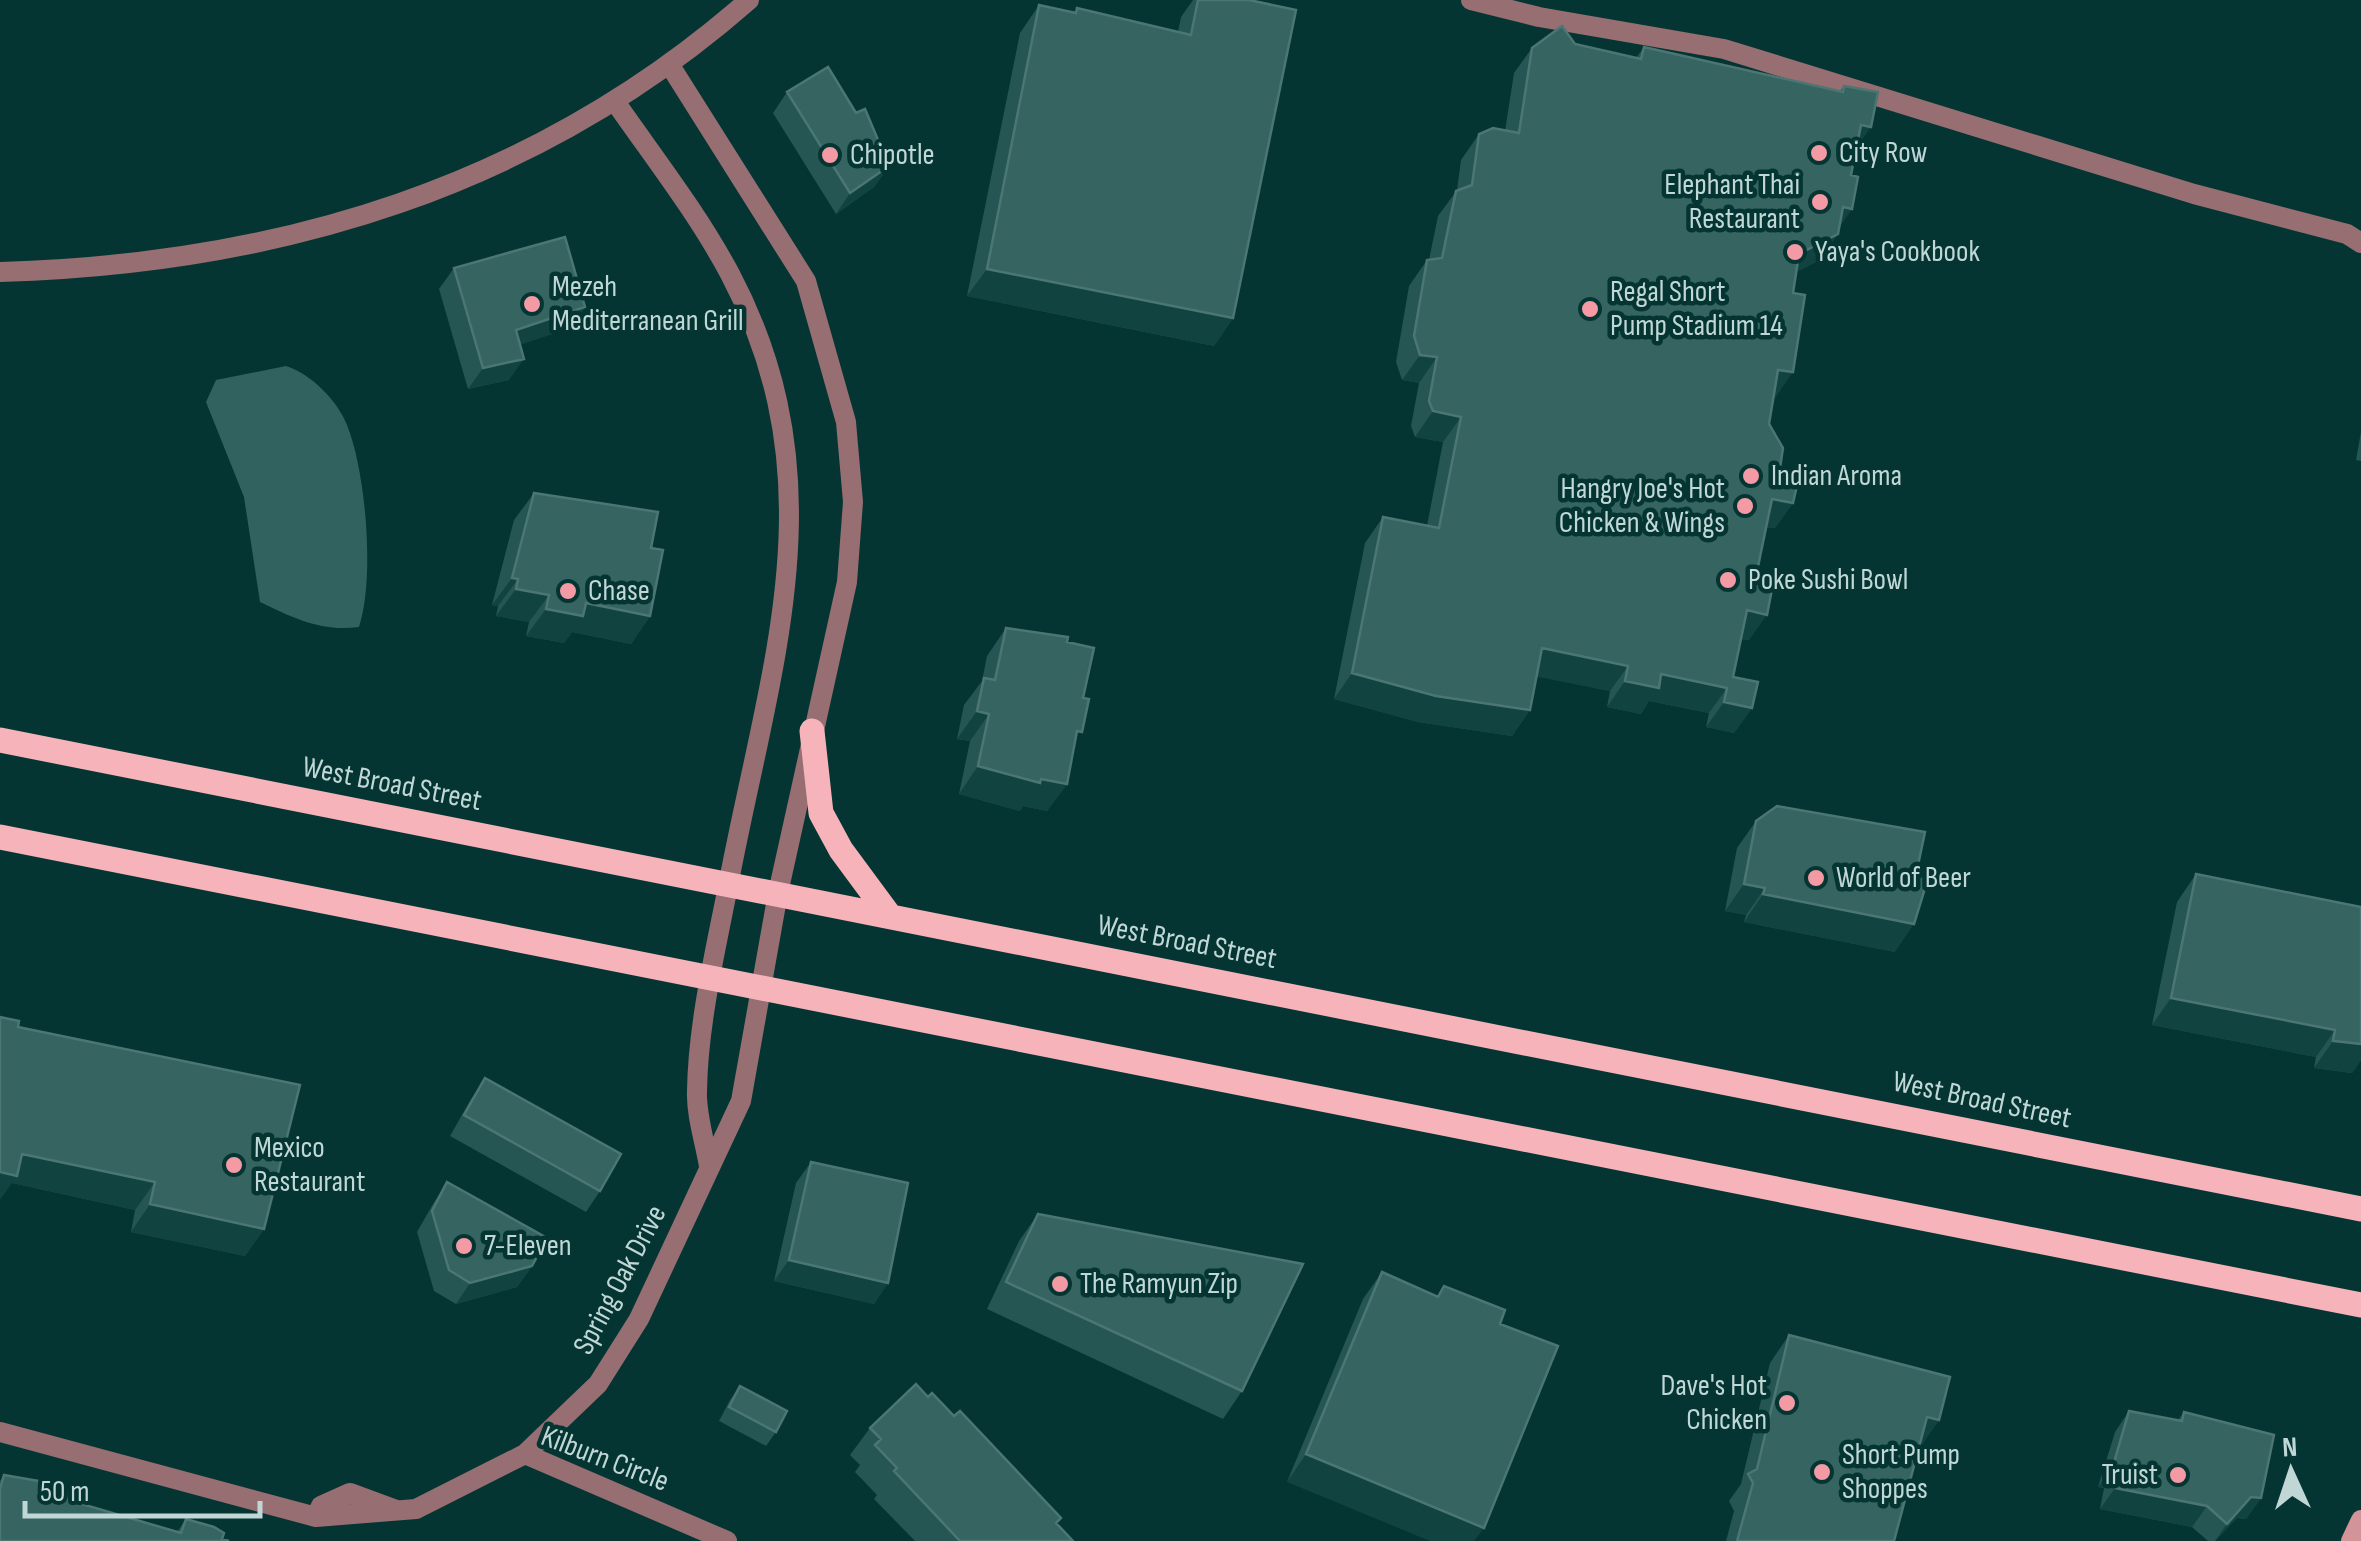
<svg xmlns="http://www.w3.org/2000/svg" width="2361" height="1541" font-family="'Sofia Sans Condensed',sans-serif">
	<style>
		.water { fill: #31625f }
		.lines { fill: none; stroke-linecap: round; stroke-linejoin: round }
		.street { stroke: #976e72; stroke-width: 20 }
		.secondary { stroke: #d29399; stroke-width: 20 }
		.primary { stroke: #f6b4ba; stroke-width: 25 }
		.wall { fill: #255653 }
		.shaded-wall { fill: #114340 }
		.building { fill: #356461; stroke: #4b7673; stroke-width: 2.5 }
		.poi-dot { fill: #f49aa4; stroke: #043533; stroke-width: 4 }
		.labels { text-anchor: middle; dominant-baseline: central; stroke-width: 9; stroke-linejoin: round; paint-order: stroke }
		.poi-label { font-size: 30px; fill: #c0d7d5; stroke: #043533; text-anchor: start }
		.street-label { font-size: 30px; fill: #c0d7d5; stroke: #043533 }
	</style>
	<rect width="100%" height="100%" fill="#043533"/>
	<!-- water -->
	<path class="water" d="M286 366C311 374 337 400 347 425 366 472 375 579 359 627 322 632 293 618 260 602L244 497 206 402 216 380Z"/>
	<g class="lines">
		<!-- street -->
		<path class="street" d="M1471 0 1539 17 1724 49 2194 194 2347 234 2361 243
			M616 103C655 159 698 214 730 274 840 482 770 666 729 881 716 949 698 1022 697 1091 696 1115 705 1142 709 1166
			M0 272C280 264 536 187 749 0
			M0 1432 316 1517 416 1509 525 1454 598 1384 639 1319 741 1101 778 893 847 582 853 502 846 422 806 281 671 67
			M525 1454 727 1541
			M316 1517 321 1506 350 1493 396 1510"/>
		<!-- secondary -->
		<path class="secondary" d="M2351 1541 2361 1520"/>
		<!-- primary -->
		<path class="primary" d="M812 731 821 813 841 850 889 915
			M0 740 2361 1209
			M0 837 2361 1305"/>
	</g>
	<!-- wall -->
	<path class="wall" d="M1193 0H1198L1233 318 1214 346 967 296 1020 33 1039 5 1075 12 1077 8 1178 32 1181 17Z
		M1575 44 1636 58 1644 47 1840 91 1844 86 1856 149 1851 175 1852 209 1839 227 1838 234 1820 260 1796 272 1769 424 1780 468 1793 503 1775 528 1766 527 1755 581 1749 640 1741 639 1733 677 1752 708 1734 733 1706 727 1709 713 1649 701 1641 714 1607 707 1610 691 1536 676 1530 710 1512 736 1418 722 1334 699 1365 543 1383 517 1427 526 1443 442 1415 437 1411 426 1419 383 1402 380 1396 362 1409 286 1427 260H1429L1438 216 1457 190 1461 160 1479 134 1505 131 1514 73 1532 48Z
		M787 92 889 166 874 187 836 214 773 113Z
		M454 268 585 307 571 328 520 344 509 380 468 389 439 289Z
		M2361 432V461L2356 460Z
		M534 493 650 616 631 644 572 632 564 643 526 636 529 622 496 616 498 606 492 605 514 520Z
		M1006 628 1067 642 1083 698 1067 784 1047 811 1023 806 1020 811 959 794 970 741 957 739 964 705 982 681 987 656Z
		M1756 821 1895 952 1744 922 1746 915 1725 911 1737 848Z
		M2196 874 2361 1044V1060L2352 1073 2314 1068 2316 1057 2152 1025 2177 902Z
		M18 1027 264 1229 245 1256 131 1232 135 1210 12 1183Z
		M485 1078 600 1191 586 1212 450 1136 471 1099Z
		M811 1162 888 1283 874 1304 774 1281 796 1183Z
		M447 1182 532 1266 517 1287 456 1304 434 1291 417 1232 433 1204Z
		M1038 1214 1242 1391 1223 1419 987 1309 1019 1241Z
		M1382 1272 1437 1296 1444 1286 1500 1324 1287 1482 1363 1299Z
		M1789 1335 1939 1420 1920 1447 1894 1541H1726L1734 1511 1729 1501 1741 1484 1770 1363Z
		M740 1386 776 1432 766 1446 719 1421 730 1400Z
		M2129 1411 2178 1420 2184 1412 2261 1498 2246 1519 2237 1518 2215 1541H2208L2192 1527 2100 1509 2104 1488 2098 1487 2115 1432Z
		M870 1428 1057 1523 1073 1541H915L874 1499 877 1495 855 1472 860 1465 850 1455Z
		M4 1475 60 1491 68 1500 177 1532 186 1519 224 1533 0 1541V1481Z"/>
	<!-- shaded-wall -->
	<path class="shaded-wall" d="M1861 125 1871 127 1853 153Z
		M889 166 874 187 836 214 850 193Z
		M1843 207 1852 209 1834 234Z
		M1838 234 1820 260 1781 280 1799 254Z
		M987 269 1233 318 1214 346 967 296Z
		M585 307 571 328 501 351 516 330Z
		M1420 355 1437 357 1419 383 1402 380Z
		M524 359 509 380 468 389 483 368Z
		M1778 370 1793 372 1775 398 1760 396Z
		M1433 411 1461 417 1443 442 1415 437Z
		M1772 499 1793 503 1775 528 1754 524Z
		M512 578 518 579 498 606 492 605Z
		M516 589 549 595 529 622 496 616Z
		M586 603 650 616 631 644 572 632 564 643 526 636 546 609Z
		M1747 610 1767 615 1749 640 1729 636Z
		M1542 648 1628 666 1610 691 1524 674Z
		M1352 673 1530 710 1512 736 1418 722 1334 699Z
		M1661 674 1727 688 1709 713 1649 701 1641 714 1607 707 1625 681Z
		M1724 702 1752 708 1734 733 1706 727Z
		M977 711 989 714 970 741 957 739Z
		M978 766 1041 779 1067 784 1047 811 1023 806 1020 811 959 794Z
		M1744 884 1765 888 1746 915 1725 911Z
		M1763 894 1914 924 1895 952 1744 922Z
		M2171 998 2335 1030 2316 1057 2152 1025Z
		M2333 1041 2361 1044V1060L2352 1073 2314 1068Z
		M22 1154 155 1182 135 1210 12 1183 0 1200V1172Z
		M150 1204 264 1229 245 1256 131 1232Z
		M789 1260 888 1283 874 1304 774 1281Z
		M532 1266 517 1287 456 1304 470 1283Z
		M1927 1417 1939 1420 1920 1447Z
		M1306 1454 1484 1528 1474 1541H1430L1287 1482Z
		M2113 1466 2119 1467 2104 1488 2098 1487Z
		M2115 1488 2207 1506 2192 1527 2100 1509Z
		M2251 1497 2261 1498 2246 1519 2237 1518 2215 1541 2227 1524Z"/>
	<!-- building -->
	<path class="building" d="M1198 0H1249L1296 10 1233 318 987 269 1039 5 1076 13 1077 8 1191 35Z
		M1562 26 1575 44 1641 59 1644 47 1843 92 1844 86 1878 92 1871 127 1861 125 1851 175 1858 177 1852 209 1843 207 1838 234 1799 254 1793 293 1805 295 1793 372 1778 370 1769 424 1783 448 1780 468 1800 472 1793 503 1772 499 1755 581 1773 584 1767 615 1747 610 1733 677 1758 682 1752 708 1724 702 1727 688 1661 674 1659 688 1625 681 1628 666 1542 648 1530 710 1436 696 1352 673 1383 517 1439 528 1461 417 1433 411 1429 401 1437 357 1420 355 1414 336 1427 260 1442 258 1456 191 1472 185 1479 134 1493 128 1519 133 1532 48Z
		M828 67 856 113 865 109 889 166 850 193 787 92Z
		M565 237 585 307 516 330 524 359 483 368 454 268Z
		M534 493 658 512 651 548 663 550 650 616 586 603 583 616 546 609 549 595 516 589 518 579 512 578Z
		M1006 628 1068 637 1067 642 1094 648 1083 698 1089 699 1082 732 1077 731 1067 784 1041 779 1040 783 978 766 989 714 977 711 984 678 995 680Z
		M1777 806 1925 832 1917 870 1930 872 1914 924 1763 894 1765 888 1744 884 1756 821Z
		M2196 874 2361 907V1044L2333 1041 2335 1030 2171 998Z
		M0 1017 19 1021 18 1027 300 1085 264 1229 150 1204 155 1182 22 1154 17 1176 0 1172Z
		M485 1078 621 1154 600 1191 464 1115Z
		M811 1162 908 1183 888 1283 789 1260Z
		M447 1182 547 1238 532 1266 470 1283 449 1270 432 1211Z
		M1038 1214 1303 1264 1242 1391 1006 1282Z
		M1382 1272 1438 1297 1444 1286 1505 1310 1500 1324 1558 1346 1484 1528 1306 1454Z
		M1789 1335 1950 1377 1939 1420 1927 1417 1894 1541H1737L1753 1483 1748 1474 1757 1469Z
		M916 1384 928 1397 932 1393 954 1416 960 1411 1061 1518 1056 1523 1073 1541H960L894 1471 897 1468 875 1445 881 1439 870 1428Z
		M740 1386 787 1411 776 1432 729 1407Z
		M2129 1411 2182 1421 2184 1412 2274 1435 2261 1498 2251 1497 2227 1524 2207 1506 2115 1488 2119 1467 2113 1466Z
		M4 1475 62 1485 60 1491 70 1493 68 1500 181 1533 186 1519 214 1527 224 1533 222 1539 229 1541H0V1489Z"/>
	<!-- markers -->
	<g class="poi-dot">
		<circle cx="1819" cy="153" r="10"/>
		<circle cx="830" cy="155" r="10"/>
		<circle cx="1820" cy="202" r="10"/>
		<circle cx="1795" cy="252" r="10"/>
		<circle cx="532" cy="304" r="10"/>
		<circle cx="1590" cy="309" r="10"/>
		<circle cx="1751" cy="476" r="10"/>
		<circle cx="1745" cy="506" r="10"/>
		<circle cx="1728" cy="580" r="10"/>
		<circle cx="568" cy="591" r="10"/>
		<circle cx="1816" cy="878" r="10"/>
		<circle cx="234" cy="1165" r="10"/>
		<circle cx="464" cy="1246" r="10"/>
		<circle cx="1060" cy="1284" r="10"/>
		<circle cx="1787" cy="1403" r="10"/>
		<circle cx="1822" cy="1472" r="10"/>
		<circle cx="2178" cy="1475" r="10"/>
	</g>
	<g class="labels">
		<!-- poi labels -->
		<g class="poi-label">
			<text x="1839" y="153">City Row</text>
			<text x="850" y="155">Chipotle</text>
			<text x="1800" y="185" text-anchor="end">Elephant Thai<tspan x="1800" dy="34">Restaurant</tspan></text>
			<text x="1815" y="252">Yaya's Cookbook</text>
			<text x="552" y="287">Mezeh<tspan x="552" dy="34">Mediterranean Grill</tspan></text>
			<text x="1610" y="292">Regal Short<tspan x="1610" dy="34">Pump Stadium 14</tspan></text>
			<text x="1771" y="476">Indian Aroma</text>
			<text x="1725" y="489" text-anchor="end">Hangry Joe's Hot<tspan x="1725" dy="34">Chicken &amp; Wings</tspan></text>
			<text x="1748" y="580">Poke Sushi Bowl</text>
			<text x="588" y="591">Chase</text>
			<text x="1836" y="878">World of Beer</text>
			<text x="254" y="1148">Mexico<tspan x="254" dy="34">Restaurant</tspan></text>
			<text x="484" y="1246">7-Eleven</text>
			<text x="1080" y="1284">The Ramyun Zip</text>
			<text x="1767" y="1386" text-anchor="end">Dave's Hot<tspan x="1767" dy="34">Chicken</tspan></text>
			<text x="1842" y="1455">Short Pump<tspan x="1842" dy="34">Shoppes</tspan></text>
			<text x="2158" y="1475" text-anchor="end">Truist</text>
		</g>
		<!-- street labels -->
		<g class="street-label">
			<text transform="translate(392 784) rotate(11)">West Broad Street</text>
			<text transform="translate(1187 942) rotate(11)">West Broad Street</text>
			<text transform="translate(1982 1100) rotate(12)">West Broad Street</text>
			<text transform="translate(620 1280) rotate(-62)">Spring Oak Drive</text>
			<text transform="translate(605 1459) rotate(21)">Kilburn Circle</text>
		</g>
	</g>
	<!-- north arrow -->
	<g transform="translate(2291 1471) rotate(357)" stroke="#043533" stroke-width="8" paint-order="stroke">
	<path d="M0-8L18 38L0 25L-18 38Z" fill="#c0d7d5"/>
	<text y="-15" font-size="28" font-weight="bold" text-anchor="middle" fill="#c0d7d5">N</text>
	</g>
	<!-- scale -->
	<path d="M25 1501v15h235v-15" fill="none" stroke="#c0d7d5" stroke-width="5"/>
	<text x="40" y="1501" font-size="30" fill="#c0d7d5" stroke="#043533" stroke-width="8" paint-order="stroke">50 m</text>
</svg>
